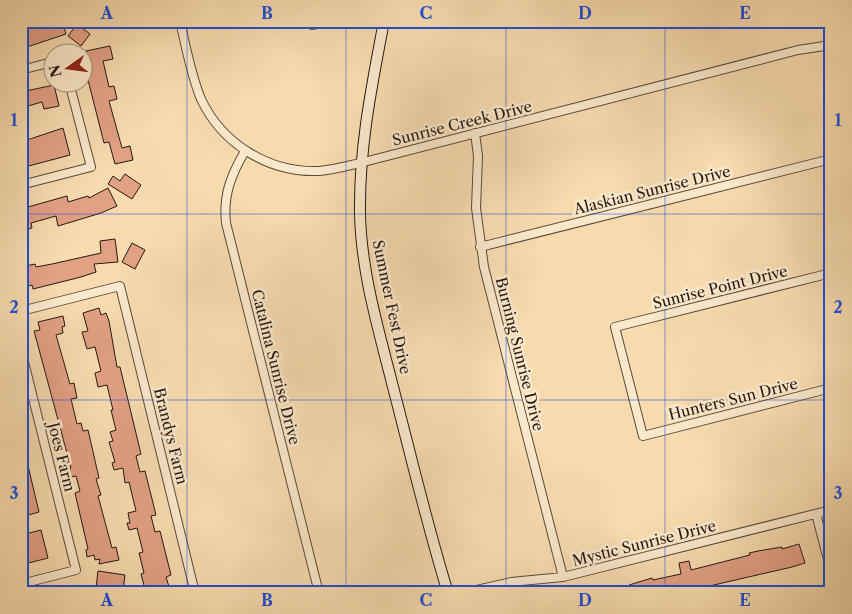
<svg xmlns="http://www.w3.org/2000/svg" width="852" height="614" font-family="'Libre Caslon Text',serif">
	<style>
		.building { fill: #e2a085; stroke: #241913 }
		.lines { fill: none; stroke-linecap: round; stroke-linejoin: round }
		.street-casing { stroke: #594a3a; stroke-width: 10 }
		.secondary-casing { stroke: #241913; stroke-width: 12 }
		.street { stroke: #fae8cb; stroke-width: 8 }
		.secondary { stroke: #fae8cb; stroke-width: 10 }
		.grid { fill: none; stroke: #1d4ed8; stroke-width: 1; stroke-opacity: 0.55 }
		.labels { text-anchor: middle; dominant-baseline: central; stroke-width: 5; stroke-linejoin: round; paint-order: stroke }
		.street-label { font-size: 15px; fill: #241913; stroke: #fae8cb }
		.neatline { fill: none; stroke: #1d4ed8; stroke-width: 2 }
		.grid-label { font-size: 16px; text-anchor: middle; font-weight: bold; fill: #1d4ed8 }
	</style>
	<rect width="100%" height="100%" fill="#f7dbaf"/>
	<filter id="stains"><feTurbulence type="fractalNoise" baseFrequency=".004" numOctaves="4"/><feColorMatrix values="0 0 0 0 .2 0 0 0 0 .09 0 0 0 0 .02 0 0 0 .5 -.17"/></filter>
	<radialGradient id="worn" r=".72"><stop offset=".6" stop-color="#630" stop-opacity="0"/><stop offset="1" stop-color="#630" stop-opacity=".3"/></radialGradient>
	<!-- building -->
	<path class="building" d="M47 21H62L66 34 21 49V28Z
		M77 24 90 34 81 46 68 36Z
		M110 46 113 59 103 61 109 87 114 86 117 99 109 101 122 148 130 146 133 160 115 164 109 142 104 143 86 72 91 71 86 51Z
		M54 85 59 106 44 109 42 102 21 108V92Z
		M63 128 70 155 21 168V148L29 146 27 140Z
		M125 174 141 185 132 199 108 184 113 176 120 181Z
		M108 188 117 206 101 213 58 226 56 216 31 223 32 228 21 231V209L67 196 68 202 88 196 89 198Z
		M115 239 118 262 94 264 96 272 81 277 33 289 32 285 25 287 21 267 35 264 36 267 52 264 101 253 100 241Z
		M132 243 145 250 135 269 122 262Z
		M99 308 101 315 106 313 109 321 117 367H120L141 454 136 456 140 472 145 471 156 515 151 516 155 532 160 531 171 575 166 577 171 593H146L141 574 144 573 139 553 143 552 137 528 129 530 127 523H130L128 513 136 511 129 482 125 483 123 468 114 470 112 463 115 462 109 442 113 441 110 432 116 430 111 410H113L107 385 98 387 95 373 101 371 95 347 87 349 82 332 88 331 83 313Z
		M63 316 65 326 62 327 63 333 56 335 70 384 74 383 77 398 71 399 77 424 81 423 83 431 88 430 99 478 96 479 101 495 98 496 112 548 116 547 119 560 99 564 100 559 95 560 94 555 87 557 86 550 88 549 75 493 80 491 76 476 70 477 68 469 71 468 34 331 40 330 38 322Z
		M21 449H24L39 512 21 517Z
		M41 530 48 558 21 565V535Z
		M799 544 805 563 792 567 679 593H630L629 585 652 578 653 580 681 574 679 563 689 561 691 570 750 555 749 553 758 551 782 547V549Z
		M98 571 125 575 123 591 96 588Z"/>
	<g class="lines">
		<defs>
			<path id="street" d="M180 21C186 47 191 75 201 99 222 144 269 173 319 171 333 170 347 166 360 163L798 50 831 45
				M362 21 383 25
				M312 25 330 21
				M21 70 52 62
				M475 133 478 156 476 208 484 267 563 577
				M245 151C231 175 223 195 226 223L319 593
				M21 185 91 167 69 82
				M480 247 831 159
				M831 273 615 327 643 436 831 388
				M21 311 120 286 195 593
				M21 350 76 570 21 584
				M816 514 831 571
				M463 593 511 582 563 577 831 510"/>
			<path id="secondary" d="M384 21C372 85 359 147 360 213 361 272 379 331 393 387 411 456 427 525 448 593"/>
		</defs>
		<!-- street casing -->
		<use href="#street" class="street-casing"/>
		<!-- secondary casing -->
		<use href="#secondary" class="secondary-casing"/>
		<!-- street -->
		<use href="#street" class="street"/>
		<!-- secondary -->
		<use href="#secondary" class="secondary"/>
	</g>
	<!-- grid -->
	<path class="grid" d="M187 21V593M346 21V593M506 21V593M665 21V593M21 214H831M21 400H831"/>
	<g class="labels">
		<!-- street labels -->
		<g class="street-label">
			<text transform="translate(462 123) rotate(-14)">Sunrise Creek Drive</text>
			<text transform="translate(652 190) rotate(-14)">Alaskian Sunrise Drive</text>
			<text transform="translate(720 287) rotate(-14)">Sunrise Point Drive</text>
			<text transform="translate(392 307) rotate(78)">Summer Fest Drive</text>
			<text transform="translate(520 354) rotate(76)">Burning Sunrise Drive</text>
			<text transform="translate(276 367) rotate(76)">Catalina Sunrise Drive</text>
			<text transform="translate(733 399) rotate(-14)">Hunters Sun Drive</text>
			<text transform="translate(171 436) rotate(76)">Brandys Farm</text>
			<text transform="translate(62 457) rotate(76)">Joes Farm</text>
			<text transform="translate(644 543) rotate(-14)">Mystic Sunrise Drive</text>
		</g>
	</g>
	<!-- margin -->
	<rect width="852" height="614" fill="none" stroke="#f7dbaf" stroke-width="55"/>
	<!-- north arrow -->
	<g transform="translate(68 68) rotate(256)"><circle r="24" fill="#fae8cb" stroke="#a49581"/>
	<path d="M0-4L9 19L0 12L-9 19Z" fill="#8f2418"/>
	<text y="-8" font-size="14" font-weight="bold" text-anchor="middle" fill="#241913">N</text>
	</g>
	<rect x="28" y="28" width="796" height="558" class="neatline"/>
	<g class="grid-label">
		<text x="107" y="19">A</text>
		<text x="267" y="19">B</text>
		<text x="426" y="19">C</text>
		<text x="585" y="19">D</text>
		<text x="745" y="19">E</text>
		<text x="14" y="126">1</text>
		<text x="838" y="126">1</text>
		<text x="14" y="313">2</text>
		<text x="838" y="313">2</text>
		<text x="14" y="499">3</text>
		<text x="838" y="499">3</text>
		<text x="107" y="606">A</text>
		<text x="267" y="606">B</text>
		<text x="426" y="606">C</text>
		<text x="585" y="606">D</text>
		<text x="745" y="606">E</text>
	</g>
	<rect width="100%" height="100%" filter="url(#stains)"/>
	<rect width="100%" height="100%" fill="url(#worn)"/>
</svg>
